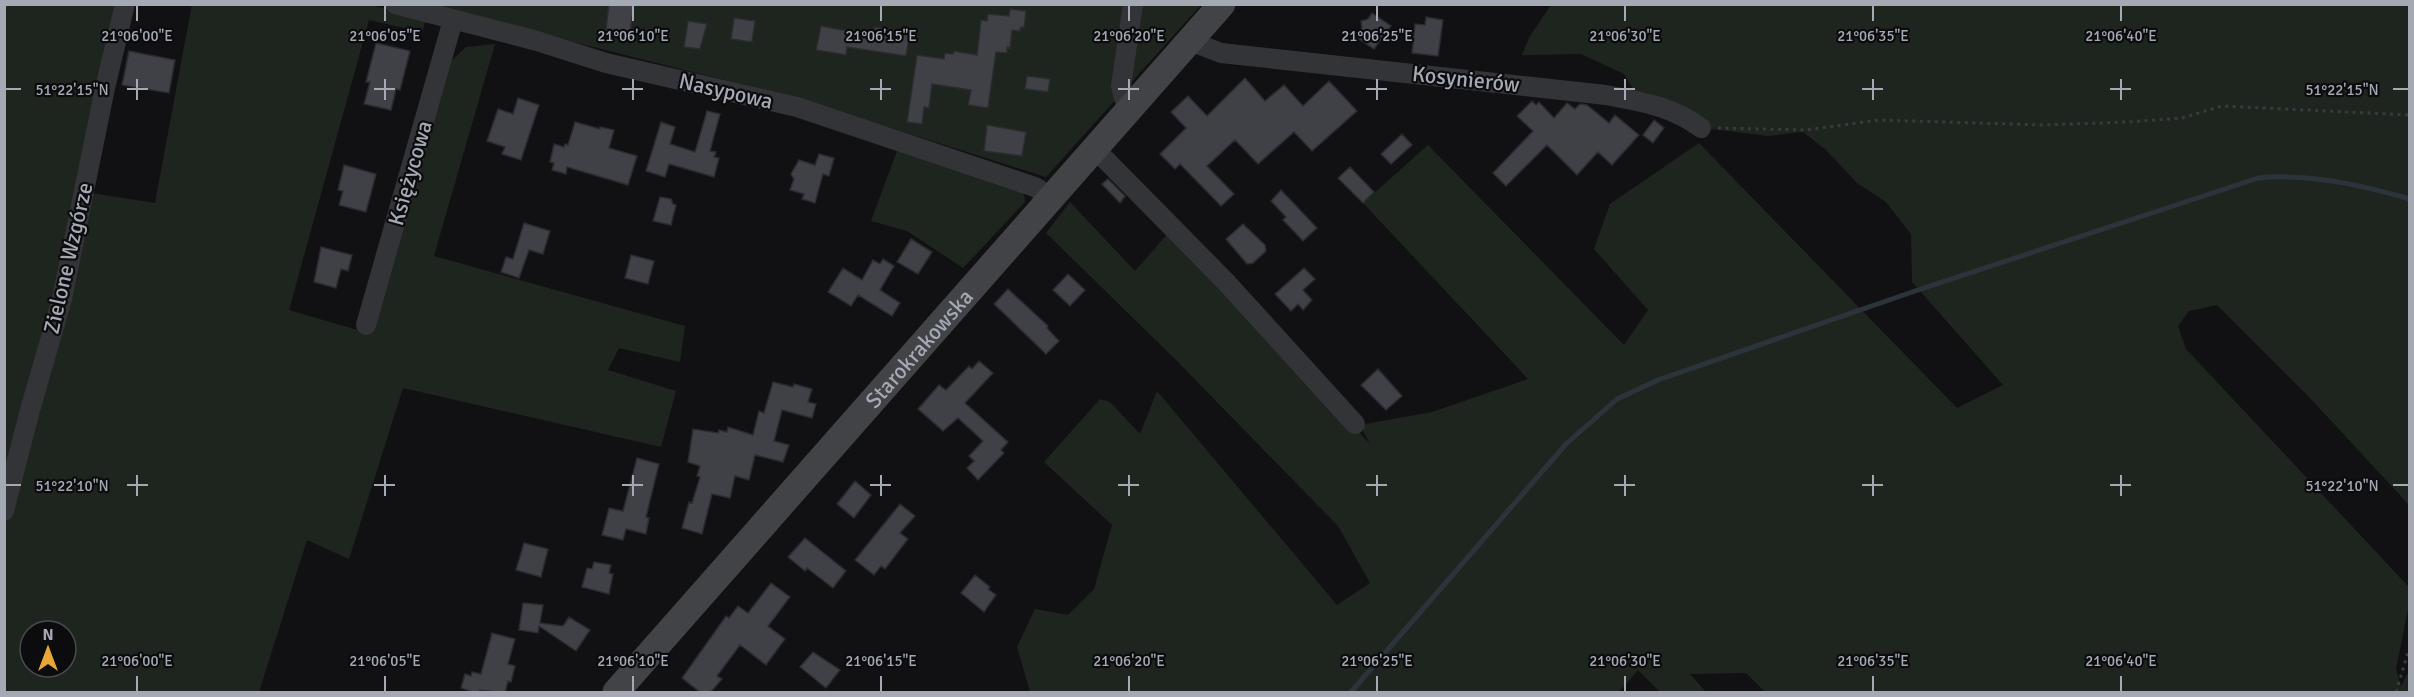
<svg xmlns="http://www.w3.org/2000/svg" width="2414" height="697" font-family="Signika,sans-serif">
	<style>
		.green { fill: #1e251f; fill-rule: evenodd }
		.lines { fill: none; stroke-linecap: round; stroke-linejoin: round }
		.stream { stroke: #2c343b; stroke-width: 5 }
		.building { fill: #404146; stroke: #2b2c2f; stroke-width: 1.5 }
		.path { stroke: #393a3e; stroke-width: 3; stroke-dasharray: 3 4.5; stroke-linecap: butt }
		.street { stroke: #333438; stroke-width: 20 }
		.secondary { stroke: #414347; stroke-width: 27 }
		.ticks { fill: none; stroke: #a4a9b3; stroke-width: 2 }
		.labels { text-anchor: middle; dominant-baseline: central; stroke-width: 4.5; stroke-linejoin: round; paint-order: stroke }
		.street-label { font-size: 22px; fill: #a4a9b3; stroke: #0c0c0e }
		.ticks-label { font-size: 15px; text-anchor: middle; fill: #a4a9b3; stroke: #0c0c0e; stroke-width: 4.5; stroke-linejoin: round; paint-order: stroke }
	</style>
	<rect width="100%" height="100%" fill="#111113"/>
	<!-- green -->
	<path class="green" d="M192 4 371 5 426 20 422 32 369 20 289 310 371 334 387 287 452 60 466 47 495 44 434 256 685 326 680 362 619 348 608 370 676 391 661 447 403 388 349 559 307 540 259 692H5L4 5H122L92 193 155 203ZM30 631H66V667H30Z
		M426 5H1201L1046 177 796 98Z
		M1551 5H2409V505L2310 398 2217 305 2189 311 2178 326 2186 349 2409 587V604L2396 669 2401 686 2409 671V692H1765L1746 673 1690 674 1706 692H1660L1638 670 1619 692H1030L1017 647 1035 609 1068 615 1094 589 1112 525 1044 462 1100 399 1110 402 1140 434 1157 391 1337 605 1370 583 1338 526 1175 359 1046 233 1070 202 1135 271 1170 231 1370 444 1360 425 1432 412 1528 379 1363 203 1428 145 1624 345 1648 310 1594 249 1610 204 1699 143 1957 408 2003 385 1912 282 1911 234 1886 202 1857 183 1826 150 1803 132 1768 136 1687 126 1642 104 1624 74 1581 54 1522 55 1530 36Z
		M897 151 1023 189 1025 202 963 268 907 231 871 221Z"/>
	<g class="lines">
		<!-- stream -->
		<path class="stream" d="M1351 692 1566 444 1617 399 1658 380 1918 290 2258 178C2308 173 2361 185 2410 199"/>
	</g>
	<!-- building -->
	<path class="building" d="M609 4H634L630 33 606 29Z
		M1010 9 1026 11 1024 28 1021 27 1020 31 1012 30 1010 48 1007 47V53L996 52 988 108 968 105 971 90 932 84 929 108 924 107 922 124 907 122 917 55 944 59 945 53 953 54 954 51 977 55 981 20 987 21 988 14 1009 16Z
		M1372 13 1391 26 1374 49 1356 37 1362 28 1361 21 1368 19Z
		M1426 17 1443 20 1438 56 1412 53 1415 24 1425 25Z
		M734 18 755 21 752 42 731 39Z
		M688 21 707 24 700 49 684 47Z
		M821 26 874 36 875 27 910 32 906 56 847 47 846 55 816 50Z
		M376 43 410 51 400 90 396 89 391 110 364 104 370 82H366Z
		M129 51 175 60 169 93 122 85Z
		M1027 76 1050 79 1048 92 1025 89Z
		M1245 78 1265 101 1284 85 1303 106 1329 81 1357 111 1312 151 1294 132 1258 164 1235 140 1207 166 1234 194 1221 206 1180 164 1175 169 1160 154 1186 128 1171 112 1188 96 1207 116Z
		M518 98 539 105 521 160 502 154 505 147 487 141 498 109 513 114Z
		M1532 101 1536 105 1539 102 1554 118 1567 103 1575 109 1580 104 1587 105 1609 123 1615 115 1639 135 1612 165 1598 152 1577 175 1547 145 1506 186 1493 173 1533 131 1517 116Z
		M707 111 720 114 710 151 716 152 714 157 719 158 714 177 669 164 665 177 646 171 661 122 675 127 670 144 695 152Z
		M1654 120 1664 128 1653 143 1643 135Z
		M575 122 600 129V127L614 130 609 148 637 156 628 185 567 167 566 174 552 170 554 163 550 162 554 144 564 147 565 144 568 145Z
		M987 125 1026 132 1022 156 984 151Z
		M1402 134 1412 145 1391 164 1381 154Z
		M819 154 834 158 829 176 823 174 815 203 802 199 804 194 790 190 794 179 791 174 799 160 815 165Z
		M344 165 376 174 366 212 339 205 343 191 338 190Z
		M1350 167 1374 192 1363 203 1338 178Z
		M1108 179 1125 196 1120 203 1102 184Z
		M1281 190 1317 228 1303 241 1283 220 1286 217 1271 201Z
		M660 197 671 199 673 204 676 205 671 225 653 221Z
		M524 223 550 231 543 254 529 250 519 278 501 272 506 257 513 259Z
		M1243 224 1265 245 1266 251 1253 263 1247 264 1226 239Z
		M911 239 932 252 918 274 897 262Z
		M321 247 352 255 348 271 341 269 336 288 314 282Z
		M631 255 654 261 648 284 625 278Z
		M883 259 894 266 880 290 900 303 892 316 858 295 851 306 828 292 843 268 862 280 873 260 880 264Z
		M1304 268 1315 279 1303 290 1312 300 1303 310 1298 304 1291 311 1275 294Z
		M1068 274 1085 290 1070 306 1053 290Z
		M1008 289 1048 326 1047 328 1059 341 1046 354 994 304Z
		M979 361 993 373 965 403 1008 442 1001 450 1004 453 978 480 967 468 974 461 969 456 983 441 958 418 943 431 918 409 939 385 946 390 969 366 972 369Z
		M1378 369 1402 396 1386 410 1361 385Z
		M773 382 793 387 794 384 812 389 808 402 816 404 812 418 782 410 774 441 789 445 783 462 755 455 749 480 735 476 730 498 712 494 702 534 682 528 689 502 692 503 700 477 697 476 700 466 688 462 693 429 718 433 719 430 727 432 728 427 753 435 759 411 764 413Z
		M637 458 659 464 646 517 649 518 646 534 626 529 623 540 602 535 609 508 623 511Z
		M855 481 871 495 854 518 837 504Z
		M900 504 915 516 900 533 908 539 885 569 881 566 874 575 855 560Z
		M805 538 846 571 833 588 807 568 805 571 788 557Z
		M524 543 548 549 541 577 516 570Z
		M594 562 611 565 609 573 613 574 609 594 582 587 587 568 592 569Z
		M975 575 990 587 988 589 996 595 984 612 961 593Z
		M771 583 790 597 768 626 785 639 766 665 740 645 717 676 722 679 710 693H701L682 678 726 616 729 618 738 606 748 613Z
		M523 603 543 605 540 623 563 626 569 617 590 630 576 651 539 626 538 633 519 630Z
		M492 633 515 639 508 664 515 666 511 682 508 681 505 693 480 690 479 693H476L461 688 465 674 471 676 472 672 481 674Z
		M813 652 840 670 826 688 800 667Z"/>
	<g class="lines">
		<!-- path -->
		<path class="path" d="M1718 128 1806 130 1879 120 2043 125 2128 122 2182 118 2222 106 2410 115
			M2396 692 2410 646"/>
		<!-- street -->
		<path class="street" d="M395 4 537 41 606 63 797 107 1035 187 1052 198
			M1190 41 1221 53 1606 95C1642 102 1671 106 1701 128
			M1131 107 1124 98 1121 86 1133 4
			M1095 149 1226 282 1355 424
			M366 325 453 20
			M4 511 30 410 62 299 105 88 125 4"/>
		<!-- secondary -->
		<path class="secondary" id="s1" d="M616 692 1222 4"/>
	</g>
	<!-- ticks -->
	<path class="ticks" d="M137 6V21M385 6V21M633 6V21M881 6V21M1129 6V21M1377 6V21M1625 6V21M1873 6V21M2121 6V21M137 79V100M385 79V100M633 79V100M881 79V100M1129 79V100M1377 79V100M1625 79V100M1873 79V100M2121 79V100M6 89H21M127 89H148M374 89H395M622 89H643M870 89H891M1118 89H1139M1366 89H1387M1614 89H1635M1862 89H1883M2110 89H2131M2393 89H2408M137 475V496M385 475V496M633 475V496M881 475V496M1129 475V496M1377 475V496M1625 475V496M1873 475V496M2121 475V496M6 485H21M127 485H148M374 485H395M622 485H643M870 485H891M1118 485H1139M1366 485H1387M1614 485H1635M1862 485H1883M2110 485H2131M2393 485H2408M137 676V691M385 676V691M633 676V691M881 676V691M1129 676V691M1377 676V691M1625 676V691M1873 676V691M2121 676V691"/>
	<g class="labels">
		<!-- street labels -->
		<g class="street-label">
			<text transform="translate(1466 79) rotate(6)">Kosynierów</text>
			<text transform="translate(726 91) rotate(13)">Nasypowa</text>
			<text transform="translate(410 173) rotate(-74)">Księżycowa</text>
			<text transform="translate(68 258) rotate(-77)">Zielone Wzgórze</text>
			<text stroke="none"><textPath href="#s1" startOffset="458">Starokrakowska</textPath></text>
		</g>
	</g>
	<g class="ticks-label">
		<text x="137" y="41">21°06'00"E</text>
		<text x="385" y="41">21°06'05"E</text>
		<text x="633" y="41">21°06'10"E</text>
		<text x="881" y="41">21°06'15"E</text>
		<text x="1129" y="41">21°06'20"E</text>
		<text x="1377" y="41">21°06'25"E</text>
		<text x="1625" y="41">21°06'30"E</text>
		<text x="1873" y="41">21°06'35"E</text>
		<text x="2121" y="41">21°06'40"E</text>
		<text x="72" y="95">51°22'15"N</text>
		<text x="2342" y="95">51°22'15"N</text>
		<text x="72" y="491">51°22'10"N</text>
		<text x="2342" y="491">51°22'10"N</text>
		<text x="137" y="666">21°06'00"E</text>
		<text x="385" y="666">21°06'05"E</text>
		<text x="633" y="666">21°06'10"E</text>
		<text x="881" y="666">21°06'15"E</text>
		<text x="1129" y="666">21°06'20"E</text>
		<text x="1377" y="666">21°06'25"E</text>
		<text x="1625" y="666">21°06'30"E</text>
		<text x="1873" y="666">21°06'35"E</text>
		<text x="2121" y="666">21°06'40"E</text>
	</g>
	<!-- border -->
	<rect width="2414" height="697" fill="none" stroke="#a4a9b3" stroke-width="12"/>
	<!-- north arrow -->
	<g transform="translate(48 649)"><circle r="28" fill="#0c0c0e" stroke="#494b50" stroke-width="1.5"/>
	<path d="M0-4.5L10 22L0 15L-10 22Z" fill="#e7a735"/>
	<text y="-9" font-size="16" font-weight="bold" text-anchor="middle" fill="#a4a9b3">N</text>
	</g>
</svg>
